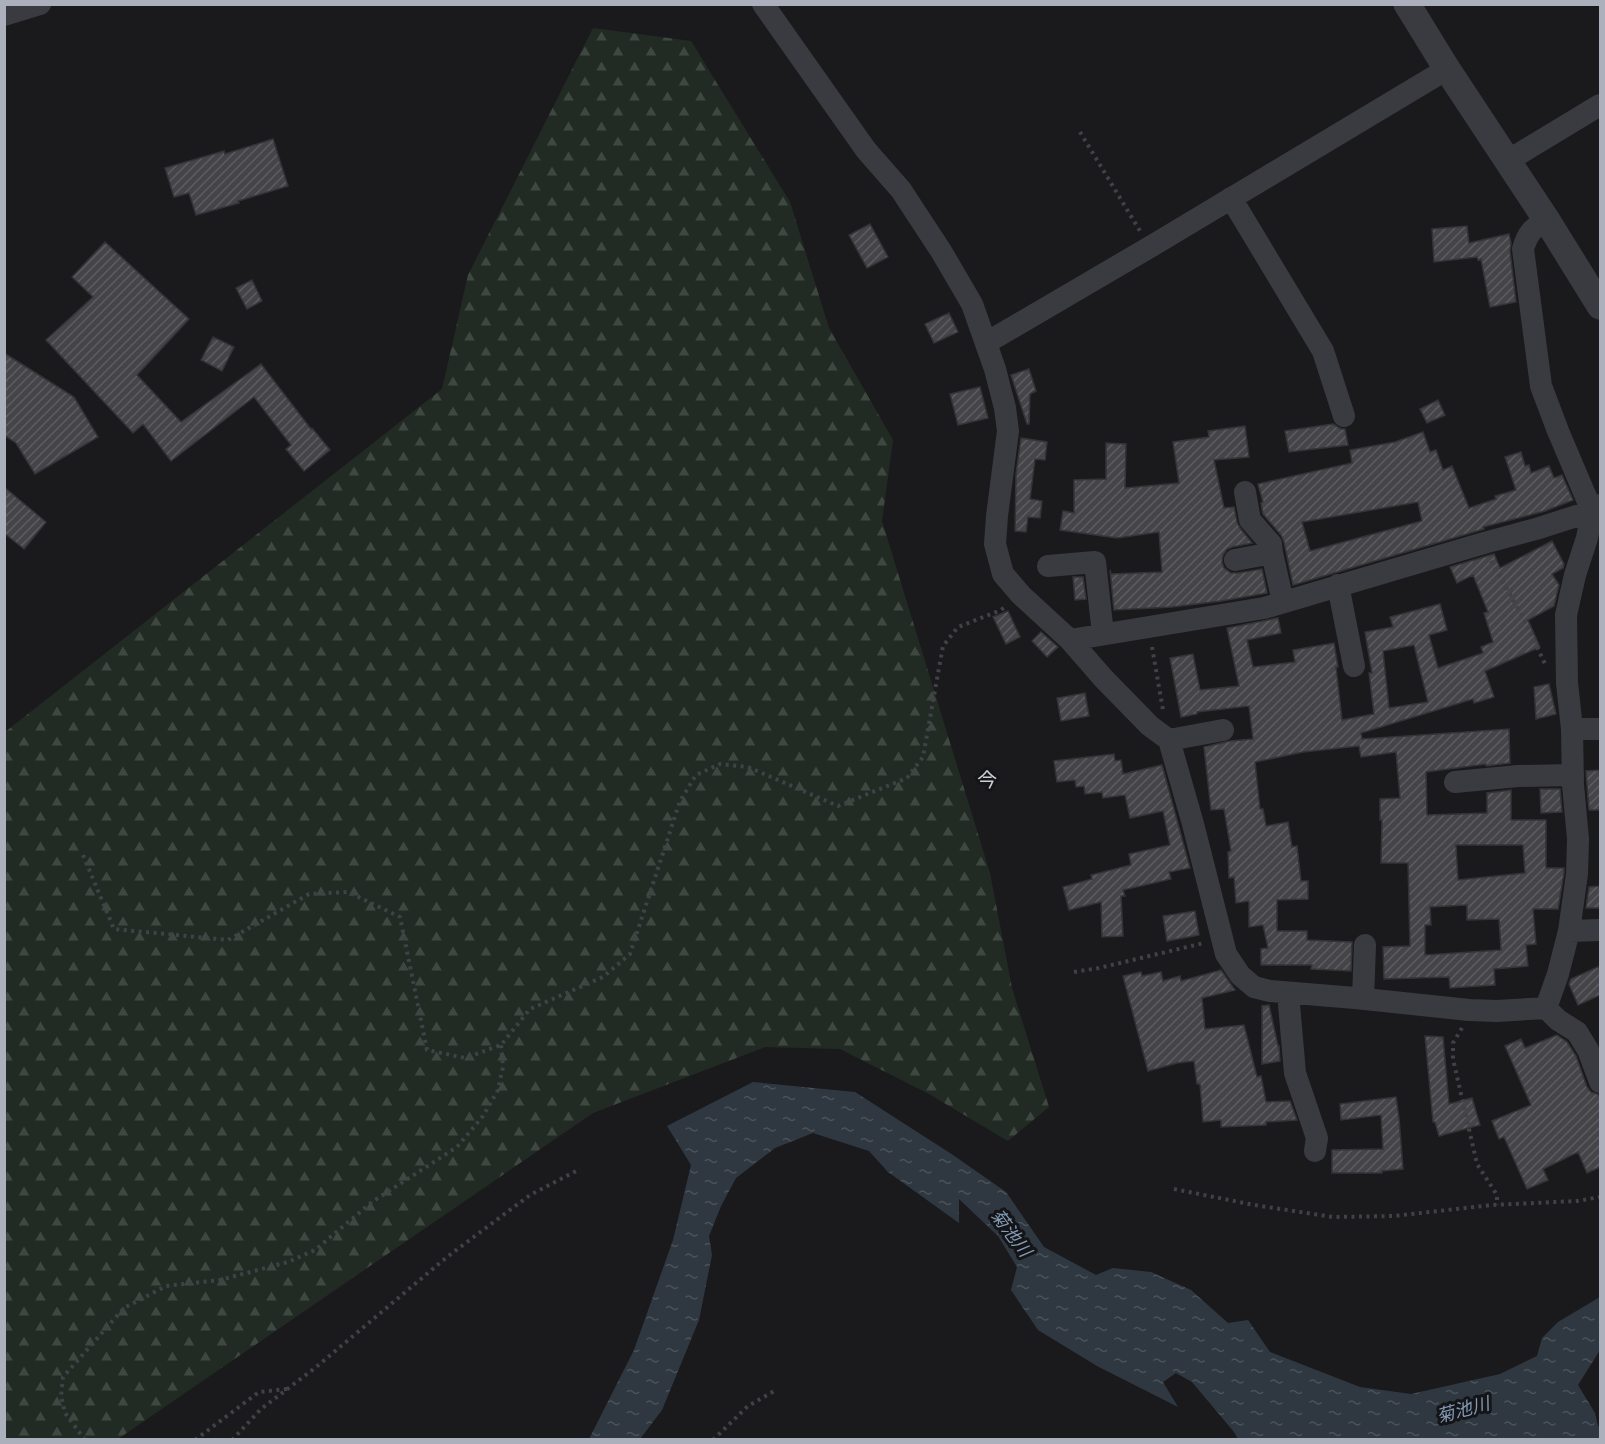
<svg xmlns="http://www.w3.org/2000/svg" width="1605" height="1444" font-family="Cabin,'Noto Sans JP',sans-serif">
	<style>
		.forest { fill: url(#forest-firs) }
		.water { fill: url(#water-ripples) }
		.building { fill: url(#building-hatch); stroke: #343338; stroke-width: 1.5; fill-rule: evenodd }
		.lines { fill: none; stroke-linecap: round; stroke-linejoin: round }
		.path { stroke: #404248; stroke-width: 4; stroke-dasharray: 3 4.5; stroke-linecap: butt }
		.minor { stroke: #3a3b41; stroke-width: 22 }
		.tertiary { stroke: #3a3b41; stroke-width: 27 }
		.labels { text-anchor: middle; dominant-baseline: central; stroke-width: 6; stroke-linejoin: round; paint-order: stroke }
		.water-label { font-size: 18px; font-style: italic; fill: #829bb8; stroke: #151417 }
		.quarter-label { font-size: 20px; fill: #cdcfd8; stroke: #151417 }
	</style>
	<defs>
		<pattern id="forest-firs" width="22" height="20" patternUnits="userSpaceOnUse" patternTransform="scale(1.5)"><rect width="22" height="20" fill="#212b23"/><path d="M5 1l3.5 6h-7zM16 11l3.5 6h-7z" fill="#3f4741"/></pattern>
		<pattern id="water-ripples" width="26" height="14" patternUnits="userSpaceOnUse" patternTransform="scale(1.5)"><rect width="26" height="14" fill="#2f3841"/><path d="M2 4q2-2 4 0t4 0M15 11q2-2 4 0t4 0" fill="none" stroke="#4a525a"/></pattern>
		<pattern id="building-hatch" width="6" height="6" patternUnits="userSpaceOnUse" patternTransform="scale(1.5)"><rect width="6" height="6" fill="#444449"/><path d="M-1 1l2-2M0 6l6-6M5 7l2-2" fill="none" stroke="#5c5c61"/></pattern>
	</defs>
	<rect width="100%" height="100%" fill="#1a1a1c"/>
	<!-- forest -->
	<path class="forest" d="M593 28 691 41 790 202 829 328 893 440 882 521 990 873 1012 988 1049 1107 1008 1141 929 1094 840 1049 765 1047 593 1113 118 1439H5V732L442 389 468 275Z"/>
	<!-- water -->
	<path class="water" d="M753 1082 855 1092 953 1155 1006 1192 1044 1247 1096 1275 1113 1268 1151 1272 1191 1290 1228 1323 1248 1320 1270 1352 1360 1387 1411 1394 1500 1374 1537 1356 1542 1338 1558 1322 1600 1297V1350L1578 1385 1595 1413 1598 1426 1600 1427V1439H1238L1234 1432 1192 1382 1176 1373 1163 1382 1178 1407 1097 1366 1038 1330 1011 1290 1017 1267 998 1236 959 1199V1223L888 1172 869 1151 813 1133 775 1148 736 1178 721 1206 709 1236 712 1255 699 1320 662 1410 640 1439H589L634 1350 673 1240 691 1165 667 1126Z"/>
	<!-- building -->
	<path class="building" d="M273 139 288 186 238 201 239 203 196 215 189 193 174 197 165 168 224 151 225 154Z
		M870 224 888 257 867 268 849 235Z
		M1467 226 1469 243 1509 234 1511 243 1510 251 1516 302 1490 307 1481 259 1478 260 1477 257 1434 262 1432 229Z
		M105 242 189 319 137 375 181 422 261 364 311 429 312 428 330 450 304 471 286 449 291 445 254 397 171 461 143 424 133 433 46 340 93 297 72 277Z
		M252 280 262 301 247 309 236 288Z
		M949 313 958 332 934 343 925 324Z
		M213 337 234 347 222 371 201 360Z
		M4 353 74 397 98 437 35 474 16 443 4 435Z
		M1029 369 1036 391 1030 394 1029 424H1027L1011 375Z
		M980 387 988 418 958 425 950 394Z
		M1438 400 1445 415 1427 423 1420 409Z
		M1333 424 1341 429H1345L1348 445 1289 452 1285 431Z
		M1245 426 1249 457 1214 460 1224 508 1234 507 1237 522 1240 528 1252 543 1232 547 1227 549 1223 555 1222 562 1224 568 1231 573H1238L1262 569 1267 593 1221 601 1172 607 1114 610 1110 570 1111 574 1162 572 1159 532 1117 538 1060 530 1063 511 1074 513V480L1106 479V443L1126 444 1125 488 1179 483 1173 442 1209 437 1208 431Z
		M1423 432 1430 452 1436 450 1443 470 1452 466 1469 508 1496 499 1495 496 1516 490 1505 457 1521 452 1525 466 1529 465 1531 473 1549 466 1554 478 1562 475 1573 500 1545 511 1483 527 1484 529 1293 585 1284 542 1281 535 1263 514 1261 503 1263 502 1258 484 1352 463 1350 450 1395 442ZM1418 502 1422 521 1310 551 1302 522Z
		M1021 438 1047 442 1045 460 1035 459 1030 499 1042 501 1040 518 1028 517 1026 532 1015 531 1016 474Z
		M4 487 46 522 24 549 4 533Z
		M1552 541 1564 564 1563 568 1552 574 1559 585 1554 606 1528 620 1540 647 1485 671 1494 697 1474 703 1473 699 1361 733 1362 739 1509 729 1510 763 1486 766V764L1426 772 1427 815 1487 813V793L1511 790V820H1546V868H1564V873L1558 909H1533L1536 944 1526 945 1528 966 1494 969 1495 985 1450 988 1449 977 1384 979 1383 947 1410 946 1408 863H1381L1382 820H1380V799L1400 798 1396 752 1361 757 1359 746 1303 752 1255 762 1260 809H1263L1266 826 1288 822 1292 847 1297 846 1301 881H1308V899L1277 900V931H1307V940L1352 942 1351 971 1311 969 1312 965H1261V949L1268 948 1263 925 1249 927V901L1236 903 1234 877 1229 878 1228 852 1231 851 1224 809 1211 810 1204 747 1230 741 1253 739 1249 706 1197 712V714L1181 717 1170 658 1193 654 1200 690 1239 686 1227 628 1278 618 1281 633 1247 640 1253 667 1295 662 1293 650 1334 643 1338 667H1336L1342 720 1374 714 1369 673H1372L1365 632 1393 627 1390 617 1440 604 1447 630 1429 635 1438 668 1483 653 1481 647 1493 642 1484 613 1488 612 1473 575 1457 583 1450 567 1494 554 1500 568ZM1414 645 1428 702 1389 708 1383 651ZM1456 845H1523L1525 873 1458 880ZM1467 905V920L1499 919 1501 950 1425 955V925H1431L1430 907Z
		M1073 577H1083L1086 599 1075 600Z
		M1008 611 1020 637 1006 644 993 617Z
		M1041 632 1058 647 1047 657 1032 641Z
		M1549 684 1556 714 1536 719 1534 687Z
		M1085 693 1089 716 1061 721 1057 698Z
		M1114 754 1115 761 1121 760 1123 774 1162 765 1190 868 1169 872 1171 879 1123 890 1125 896H1121L1123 936 1102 937 1101 902 1069 910 1063 887 1092 879 1091 875 1131 865 1129 854 1170 845 1163 811 1130 818 1125 795 1103 798 1102 792 1085 794 1084 786 1076 787 1075 780 1057 782 1054 761Z
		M1600 770V810H1589L1586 771Z
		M1540 789H1560L1562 812 1541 813Z
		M1600 886V908H1586L1589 887Z
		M1195 911 1199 935 1167 941 1163 916Z
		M1600 966V995L1578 1005 1569 984 1571 979Z
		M1221 970 1235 990 1202 998 1205 1029 1244 1025 1257 1077 1261 1076 1266 1102 1290 1101 1297 1120 1266 1122V1125L1221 1127V1120L1203 1122 1200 1084H1197L1194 1061 1177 1063 1148 1071 1123 976 1141 972 1142 976 1161 972 1163 981 1180 976 1181 981Z
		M1269 1005 1278 1046H1279L1280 1061 1262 1064V1006Z
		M1557 1035 1567 1042 1576 1056 1587 1087 1591 1092 1600 1095V1167L1587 1173 1578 1152 1543 1169 1548 1180 1527 1189 1504 1137 1499 1139 1492 1121 1531 1105 1505 1046 1521 1039 1525 1048Z
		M1425 1036 1443 1037 1449 1104 1472 1098 1480 1125 1439 1136 1435 1122H1433Z
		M1396 1097 1399 1118 1403 1169 1382 1171V1173H1332V1150L1383 1149 1381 1115 1341 1120 1340 1104Z"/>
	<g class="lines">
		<!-- path -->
		<path class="path" d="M1080 132 1140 231
			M1491 561 1524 619 1546 666
			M1152 647 1163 710
			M83 855 114 929 228 940 309 894 348 892 400 917 427 1050 465 1058 501 1045 530 1009 603 977 630 954 680 801 696 775 720 764 748 767 838 806 907 778 923 757 943 646 958 627 1001 610 1006 606
			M1074 972 1099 968 1204 943
			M1462 1028 1453 1043V1059L1477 1164 1497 1195V1205
			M1174 1189 1254 1205 1333 1217 1394 1216 1492 1205 1577 1201 1600 1197
			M85 1440 65 1413 61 1396 63 1377 124 1308 166 1286 220 1280 288 1262 315 1250 372 1202 457 1147 483 1116 498 1090 503 1067 501 1045
			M195 1440 259 1392 287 1389
			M232 1440 261 1409 315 1368 447 1257 530 1195 580 1169
			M713 1440 748 1406 774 1391"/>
		<!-- minor -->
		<path class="minor" d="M763 4 866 150 901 190 941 251 972 304 995 369 1005 408 1008 431 997 516 995 544 1003 574 1021 595 1070 640 1104 679 1150 726 1169 740 1193 824 1226 954 1240 975 1254 987 1270 991 1355 998 1469 1010 1497 1011 1546 1008 1558 1020 1577 1032 1588 1050 1600 1082
			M4 15 40 4
			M1509 160 1600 105
			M1231 198 1323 351 1344 416
			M986 343 1150 247 1447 69
			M1245 492 1250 520 1271 544 1272 553
			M1235 560 1272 553 1283 602
			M1048 566 1095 562 1103 634
			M1338 585 1354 666
			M1070 640 1264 608 1484 543 1536 529 1592 511 1600 505
			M1572 729H1600
			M1169 740 1223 730
			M1455 782 1518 776 1573 775
			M1569 931 1600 930
			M1288 993 1295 1073 1317 1138 1315 1151
			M1363 999 1365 945
			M1546 1008 1558 974 1569 931 1577 874 1578 839 1573 785 1572 729 1567 683 1566 615 1575 575 1587 538 1592 511 1558 431 1541 386 1523 249C1527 235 1533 225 1548 222"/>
		<!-- tertiary -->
		<path class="tertiary" d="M1407 4 1447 69 1548 222 1600 306"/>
	</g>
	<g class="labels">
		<!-- water labels -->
		<g class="water-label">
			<text transform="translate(1011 1233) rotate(53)">菊池川</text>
			<text transform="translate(1463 1410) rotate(-15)">菊池川</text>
		</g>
		<!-- quarter labels -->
		<g class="quarter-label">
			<text x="987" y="780">今</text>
		</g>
	</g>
	<!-- border -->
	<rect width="1605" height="1444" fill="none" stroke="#acafbc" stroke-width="12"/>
</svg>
